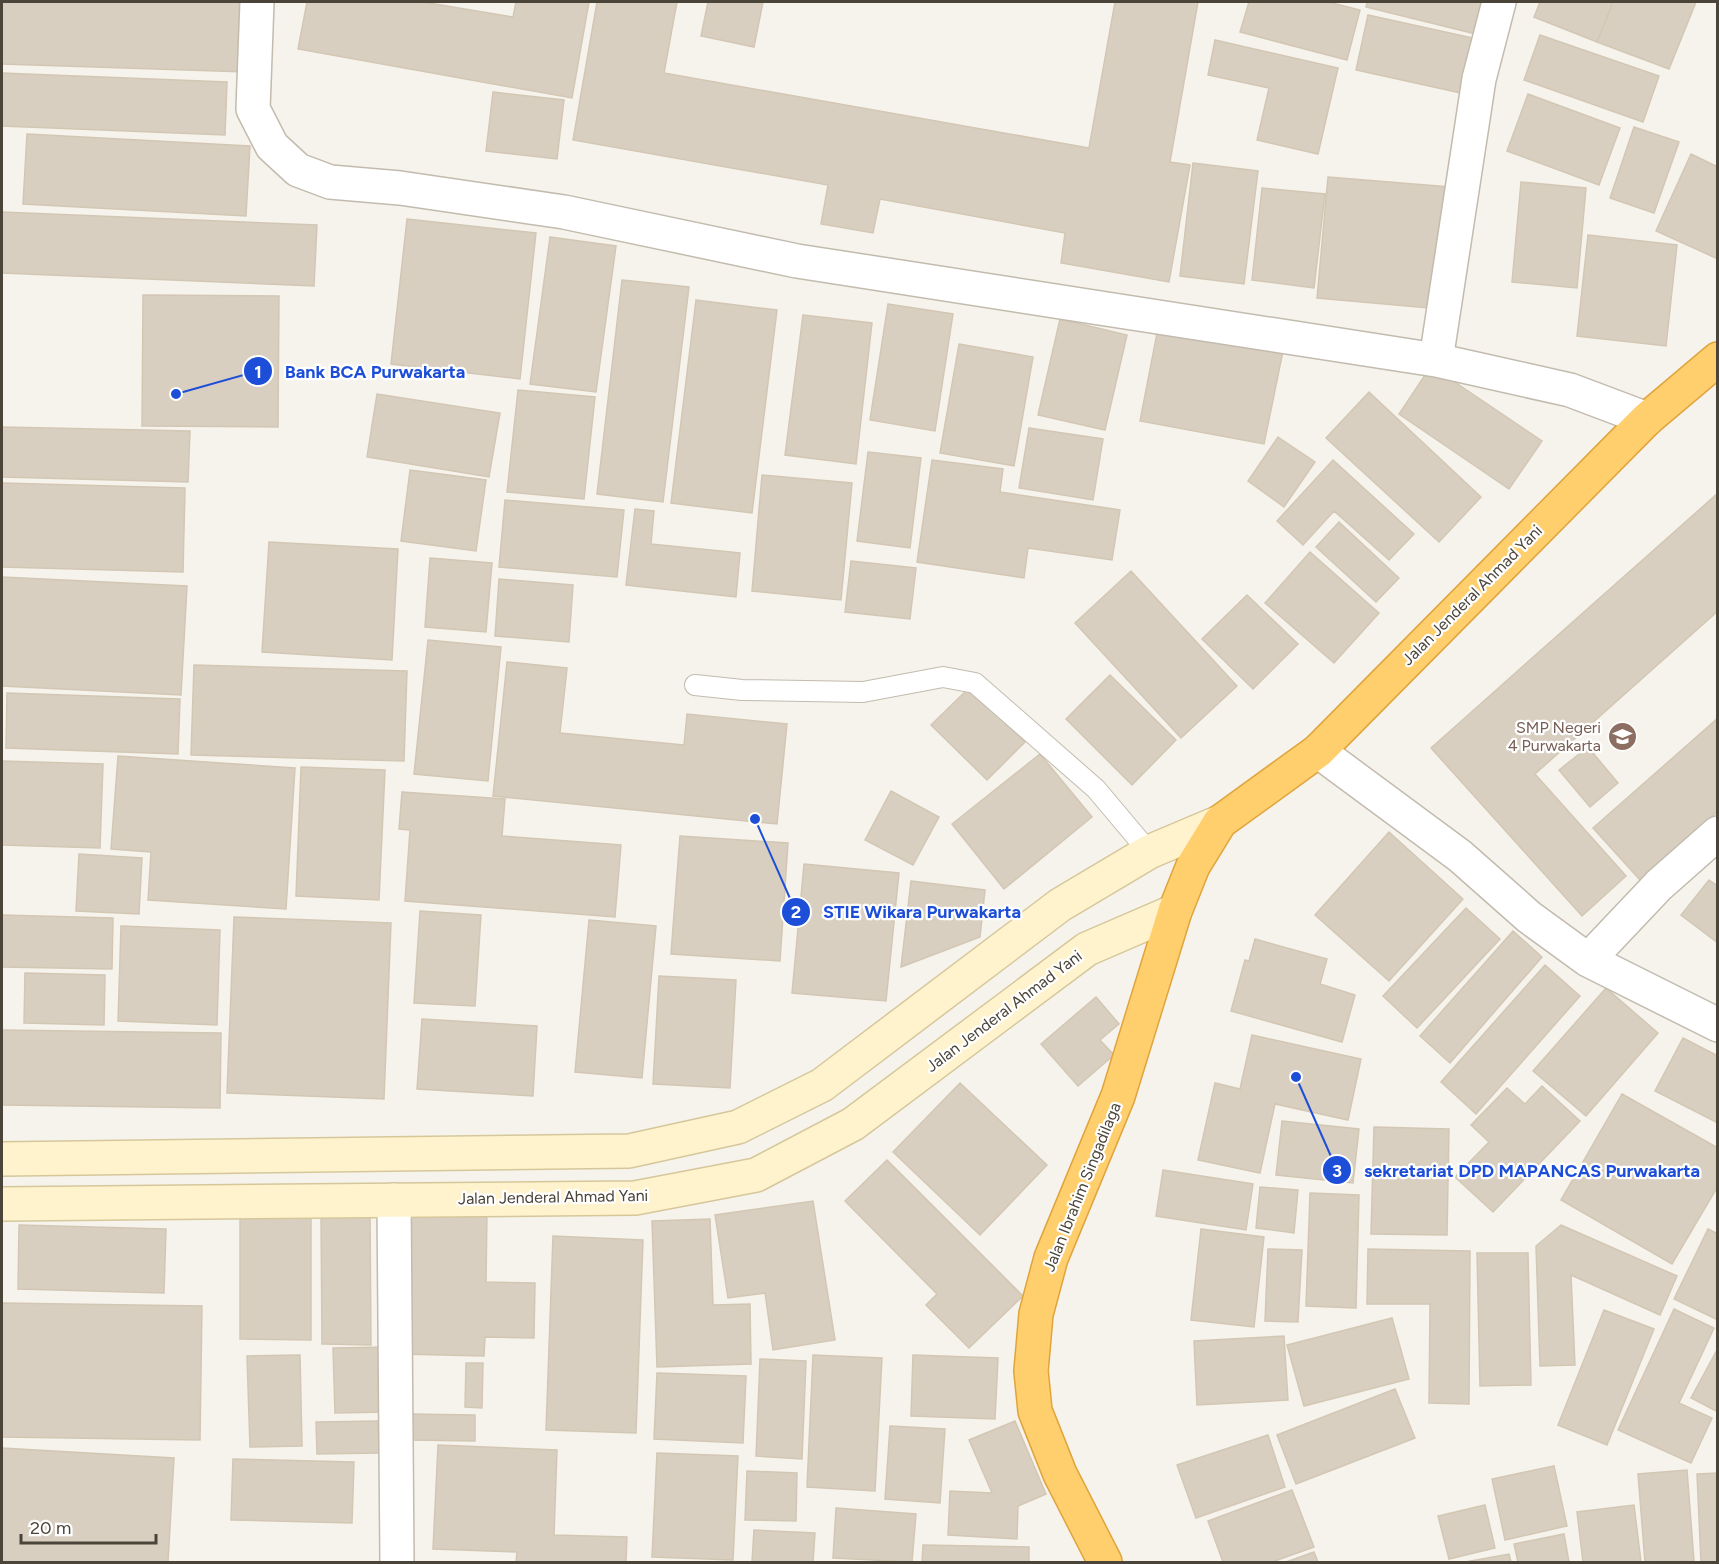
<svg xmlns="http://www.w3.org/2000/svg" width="1719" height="1564" font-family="Figtree,sans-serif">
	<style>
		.building { fill: #d8cfc1; stroke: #d3c7b4; stroke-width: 1.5 }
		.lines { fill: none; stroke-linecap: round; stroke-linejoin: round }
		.lane-casing { stroke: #c2bbae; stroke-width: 22 }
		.street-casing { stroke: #c2bbae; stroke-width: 36 }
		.secondary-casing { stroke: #d6c79b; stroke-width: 36 }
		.highway-casing { stroke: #e0a43c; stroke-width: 36 }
		.lane { stroke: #fff; stroke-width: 20 }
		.street { stroke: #fff; stroke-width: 33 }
		.secondary { stroke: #fff3cd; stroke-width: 33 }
		.highway { stroke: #ffcf6e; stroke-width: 33 }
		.labels { text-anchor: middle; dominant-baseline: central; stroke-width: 4.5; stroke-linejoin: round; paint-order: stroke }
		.street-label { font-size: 16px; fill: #4b4439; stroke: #fff }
		.education-label { font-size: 16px; fill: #785e54; stroke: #fff; text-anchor: end }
		.leader { fill: none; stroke: #1d4ed8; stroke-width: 2 }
		.callout-dot { fill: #1d4ed8; stroke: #fff; stroke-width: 2 }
		.mark-label { font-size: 18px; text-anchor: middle; font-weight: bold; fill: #fff }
		.callout-label { font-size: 18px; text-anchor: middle; font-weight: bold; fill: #1d4ed8; stroke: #fff; stroke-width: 4.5; stroke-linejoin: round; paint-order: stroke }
	</style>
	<rect width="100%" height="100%" fill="#f6f3ec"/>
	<!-- building -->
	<path class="building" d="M2 2H248L246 72 2 64Z
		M307 2H423L513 17 516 2H589L572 98 298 49Z
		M597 2H677L664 73 1089 148 1115 2H1198L1170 162 1190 165 1169 282 1061 263 1065 233 880 199 873 233 821 224 828 185 573 140Z
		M708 2H763L754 47 701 36Z
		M1249 2H1328L1360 10 1347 60 1240 32Z
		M1367 2H1497L1488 37 1366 7Z
		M1540 2H1613L1597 42 1534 17Z
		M1613 2H1696L1669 69 1597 42Z
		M1368 15 1482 40 1470 95 1356 70Z
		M1540 35 1659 76 1643 122 1524 80Z
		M1215 40 1338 68 1318 154 1257 140 1269 88 1208 75Z
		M2 73 227 82 225 135 2 126Z
		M493 92 564 100 557 159 486 151Z
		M1528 94 1620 128 1599 185 1507 151Z
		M1634 127 1679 142 1654 213 1610 198Z
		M27 134 250 146 246 216 23 204Z
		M1691 154 1718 167V259L1656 231Z
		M1193 163 1258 171 1244 284 1180 276Z
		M1328 177 1450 187 1440 309 1317 298Z
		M1521 182 1586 188 1577 288 1512 282Z
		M1262 188 1325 194 1314 288 1252 280Z
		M2 212 317 225 314 286 2 273Z
		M407 219 536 233 520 379 391 364Z
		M1588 235 1677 245 1666 346 1577 336Z
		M550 237 616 246 596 392 530 384Z
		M622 280 689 287 663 502 597 494Z
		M143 295 279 296 278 427 142 426Z
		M696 300 777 310 752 513 671 503Z
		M888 304 953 314 935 431 870 420Z
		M803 315 872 323 856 464 785 455Z
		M1060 319 1127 335 1105 430 1038 415Z
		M1158 328 1283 351 1264 444 1140 421Z
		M959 344 1033 357 1014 466 940 453Z
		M1431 366 1542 441 1509 489 1399 414Z
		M518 390 595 397 584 499 507 492Z
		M1369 392 1481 497 1439 542 1326 438Z
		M377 394 500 413 489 477 367 457Z
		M2 427 190 431 188 482 2 477Z
		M1029 428 1103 439 1093 500 1019 488Z
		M1278 437 1315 462 1284 507 1248 481Z
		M868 452 921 458 910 548 857 541Z
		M932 460 1003 469 1000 492 1120 510 1112 560 1028 548 1024 578 917 562Z
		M1333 460 1414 534 1389 560 1334 511 1303 545 1277 521Z
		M410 470 486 480 476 551 401 541Z
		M762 475 852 483 841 600 752 591Z
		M2 483 185 488 183 572 2 567Z
		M1718 493V611L1535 774 1626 876 1582 916 1431 748Z
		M505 500 624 510 617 577 499 567Z
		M635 509 654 511 651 544 740 553 736 597 626 585Z
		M1339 522 1399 578 1376 602 1316 547Z
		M269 542 398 549 392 660 262 652Z
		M1310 552 1379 613 1334 663 1265 603Z
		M430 558 492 563 486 632 425 627Z
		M851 561 916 568 910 619 845 612Z
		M1131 571 1237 686 1181 738 1075 623Z
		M2 577 187 586 181 695 2 686Z
		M499 579 573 585 569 642 495 636Z
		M1247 595 1298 644 1253 689 1202 639Z
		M428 640 501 647 488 781 414 774Z
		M507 662 567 668 560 733 684 745 687 714 787 724 777 824 493 796Z
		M194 665 407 671 404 761 191 755Z
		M1110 675 1176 740 1132 785 1066 719Z
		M969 688 1025 742 987 780 931 725Z
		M7 693 180 699 178 754 6 748Z
		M1718 718V811L1640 880 1593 828Z
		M1588 747 1618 783 1590 807 1559 770Z
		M1040 754 1092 817 1004 889 952 824Z
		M118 756 295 768 286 909 148 900 151 852 111 849Z
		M2 761 103 764 100 848 2 845Z
		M301 767 385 770 379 900 296 896Z
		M891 791 939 817 913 865 865 840Z
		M402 792 505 799 502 836 621 845 615 917 405 901 410 830 399 829Z
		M1389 832 1463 899 1389 981 1315 915Z
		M680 836 788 843 780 961 671 954Z
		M79 854 142 858 139 914 76 911Z
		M804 864 899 873 886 1001 792 993Z
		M1709 880 1718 886V943L1681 915Z
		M911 881 985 890 980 937 901 967Z
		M1466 908 1500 939 1417 1028 1383 996Z
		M420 911 481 915 475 1006 414 1003Z
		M2 915 113 918 112 969 2 967Z
		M234 917 391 923 384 1099 227 1093Z
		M589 920 656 926 642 1078 575 1072Z
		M121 926 220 930 217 1025 118 1021Z
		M1513 931 1542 957 1450 1063 1420 1036Z
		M1255 939 1327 959 1320 984 1355 995 1342 1042 1231 1011 1245 960 1249 961Z
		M1545 965 1580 996 1476 1114 1441 1082Z
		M25 973 105 975 104 1025 24 1023Z
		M659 976 736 980 730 1088 653 1084Z
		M1606 988 1658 1033 1586 1116 1533 1071Z
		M1096 997 1119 1024 1100 1040 1114 1055 1078 1086 1041 1044Z
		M422 1019 537 1026 533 1096 417 1089Z
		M2 1030 221 1033 220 1108 2 1105Z
		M1252 1035 1361 1059 1348 1120 1275 1104 1260 1173 1198 1160 1215 1083 1240 1089Z
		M1683 1038 1718 1056V1123L1655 1091Z
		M960 1083 1047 1165 980 1235 893 1152Z
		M1542 1086 1580 1121 1493 1212 1455 1177 1489 1142 1471 1125 1507 1088 1525 1104Z
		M1622 1094 1718 1148V1186L1672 1264 1561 1200Z
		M1282 1121 1359 1129 1353 1183 1276 1175Z
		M1374 1127 1449 1129 1447 1235 1371 1234Z
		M887 1160 1023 1296 969 1348 926 1305 937 1294 845 1201Z
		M1163 1170 1253 1184 1246 1230 1156 1216Z
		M1260 1187 1298 1190 1294 1233 1256 1228Z
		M1310 1193 1359 1195 1356 1308 1306 1306Z
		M813 1201 835 1340 773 1350 765 1293 728 1298 715 1215Z
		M402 1211 487 1213 486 1282 535 1283 534 1338 485 1337 484 1356 399 1354Z
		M240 1212H311V1340L240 1339Z
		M370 1212 371 1345 322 1344 321 1213Z
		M710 1219 713 1305 750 1304 751 1364 657 1367 652 1221Z
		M19 1225 166 1229 164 1293 18 1289Z
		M1561 1225 1677 1276 1660 1315 1571 1275 1575 1365 1540 1366 1536 1246Z
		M1201 1229 1264 1237 1254 1327 1191 1320Z
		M1708 1229 1718 1234V1320L1674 1299Z
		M553 1236 643 1240 636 1433 546 1430Z
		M1268 1249 1302 1250 1298 1322 1265 1321Z
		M1368 1249 1470 1251 1469 1404 1429 1403 1430 1304H1367Z
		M1477 1253H1528L1531 1385 1480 1386Z
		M2 1303 202 1306 200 1440 2 1437Z
		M1674 1309 1714 1328 1679 1403 1712 1418 1691 1463 1618 1430Z
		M1604 1310 1654 1329 1607 1445 1558 1425Z
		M1392 1318 1409 1379 1304 1406 1287 1345Z
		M1284 1336 1288 1400 1197 1405 1194 1341Z
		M388 1347 389 1412 335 1413 333 1348Z
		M1718 1348V1412L1691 1398Z
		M300 1355 302 1446 250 1447 247 1356Z
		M813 1355 882 1358 875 1491 807 1487Z
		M913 1355 998 1358 995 1419 911 1416Z
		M760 1359 806 1361 802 1459 756 1456Z
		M466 1363H483L482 1408 465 1407Z
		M657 1373 746 1376 743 1443 654 1439Z
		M1395 1389 1415 1438 1296 1484 1277 1435Z
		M411 1414 475 1415V1441L410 1440Z
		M378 1421 379 1453 317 1454 316 1422Z
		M1015 1421 1046 1494 1018 1506 1017 1539 948 1535 950 1491 992 1493 969 1440Z
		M890 1426 945 1429 940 1503 885 1499Z
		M1268 1435 1285 1487 1196 1518 1177 1465Z
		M438 1445 557 1450 554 1535 627 1537 626 1562H516L517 1552 433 1549Z
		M2 1448 174 1458 168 1562H2Z
		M657 1453 738 1456 733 1560 652 1557Z
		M233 1459 354 1462 352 1523 231 1520Z
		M1554 1466 1567 1526 1505 1540 1492 1479Z
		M1687 1470 1694 1561 1645 1562 1638 1474Z
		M747 1471 797 1473 796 1521 745 1520Z
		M1718 1473V1562H1701L1697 1474Z
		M1292 1490 1314 1547 1272 1562H1223L1208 1521Z
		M1485 1505 1495 1548 1449 1559 1438 1516Z
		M1634 1505 1641 1562H1583L1577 1512Z
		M836 1508 916 1514 912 1562 833 1558Z
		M754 1530 815 1533 813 1562H752Z
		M1564 1534 1569 1562H1518L1514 1544Z
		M923 1545 1029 1547V1562H922Z
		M1314 1552 1318 1562H1286Z
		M1509 1554 1511 1562H1465Z"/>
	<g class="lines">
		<defs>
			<path id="lane" d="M695 685 742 690 863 692 943 677 975 683 1096 789 1149 852"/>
			<path id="street" d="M257 2 253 109 272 146 298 170 330 182 400 188 564 212 797 261 1436 360 1570 390 1647 419
				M1436 360 1479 79 1499 2
				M1318 751 1460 856 1529 917 1588 960 1718 1025
				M1588 960 1659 885 1718 833
				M394 1200 397 1562"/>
			<path id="secondary" d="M2 1159 629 1151 738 1127 822 1085 1060 905 1149 852 1220 822
				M2 1204 635 1198 756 1175 853 1124 1087 949 1175 911"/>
			<path id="highway" d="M1105 1562 1060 1474 1035 1411 1031 1371 1036 1314 1051 1258 1118 1096 1175 911 1193 866 1220 822 1318 751 1647 419 1718 359"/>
		</defs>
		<!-- lane casing -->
		<use href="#lane" class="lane-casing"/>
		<!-- street casing -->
		<use href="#street" class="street-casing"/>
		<!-- secondary casing -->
		<use href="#secondary" class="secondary-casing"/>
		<!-- highway casing -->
		<use href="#highway" class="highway-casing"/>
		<!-- lane -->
		<use href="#lane" class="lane"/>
		<!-- street -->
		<use href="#street" class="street"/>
		<!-- secondary -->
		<use href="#secondary" class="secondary"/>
		<!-- highway -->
		<use href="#highway" class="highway"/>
	</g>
	<!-- icons -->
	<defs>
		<symbol id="school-disc" viewBox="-11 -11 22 22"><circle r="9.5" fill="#8d6e63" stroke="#fff"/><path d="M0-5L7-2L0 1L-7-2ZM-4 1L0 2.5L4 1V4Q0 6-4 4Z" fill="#fff"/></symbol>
	</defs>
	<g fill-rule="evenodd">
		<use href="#school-disc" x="1606" y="720" width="33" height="33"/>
	</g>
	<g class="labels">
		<!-- street labels -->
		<g class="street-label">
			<text transform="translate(1472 595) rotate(-45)">Jalan Jenderal Ahmad Yani</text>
			<text transform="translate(1004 1011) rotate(-37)">Jalan Jenderal Ahmad Yani</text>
			<text transform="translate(1082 1187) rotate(-68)">Jalan Ibrahim Singadilaga</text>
			<text transform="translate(553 1197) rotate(-1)">Jalan Jenderal Ahmad Yani</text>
		</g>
		<!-- education labels -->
		<g class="education-label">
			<text x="1601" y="727">SMP Negeri<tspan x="1601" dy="18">4 Purwakarta</tspan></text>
		</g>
	</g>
	<!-- callouts -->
	<path class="leader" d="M176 394L258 371M755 819L796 912M1296 1077L1337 1170"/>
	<g class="callout-dot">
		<circle cx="176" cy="394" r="6"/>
		<circle cx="755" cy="819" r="6"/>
		<circle cx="1296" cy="1077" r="6"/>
		<circle cx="258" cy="371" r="15"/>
		<circle cx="796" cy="912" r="15"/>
		<circle cx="1337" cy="1170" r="15"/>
	</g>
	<g class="mark-label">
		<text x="258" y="378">1</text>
		<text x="796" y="918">2</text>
		<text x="1337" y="1177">3</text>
	</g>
	<g class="callout-label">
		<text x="375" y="378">Bank BCA Purwakarta</text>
		<text x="922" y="918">STIE Wikara Purwakarta</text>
		<text x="1532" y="1177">sekretariat DPD MAPANCAS Purwakarta</text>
	</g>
	<!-- border -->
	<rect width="1719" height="1564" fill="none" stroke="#4b4439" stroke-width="6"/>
	<!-- scale -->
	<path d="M21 1534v9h135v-9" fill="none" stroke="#4b4439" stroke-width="3"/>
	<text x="30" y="1534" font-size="18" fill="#4b4439" stroke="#ffffff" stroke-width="4.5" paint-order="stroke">20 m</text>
</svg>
